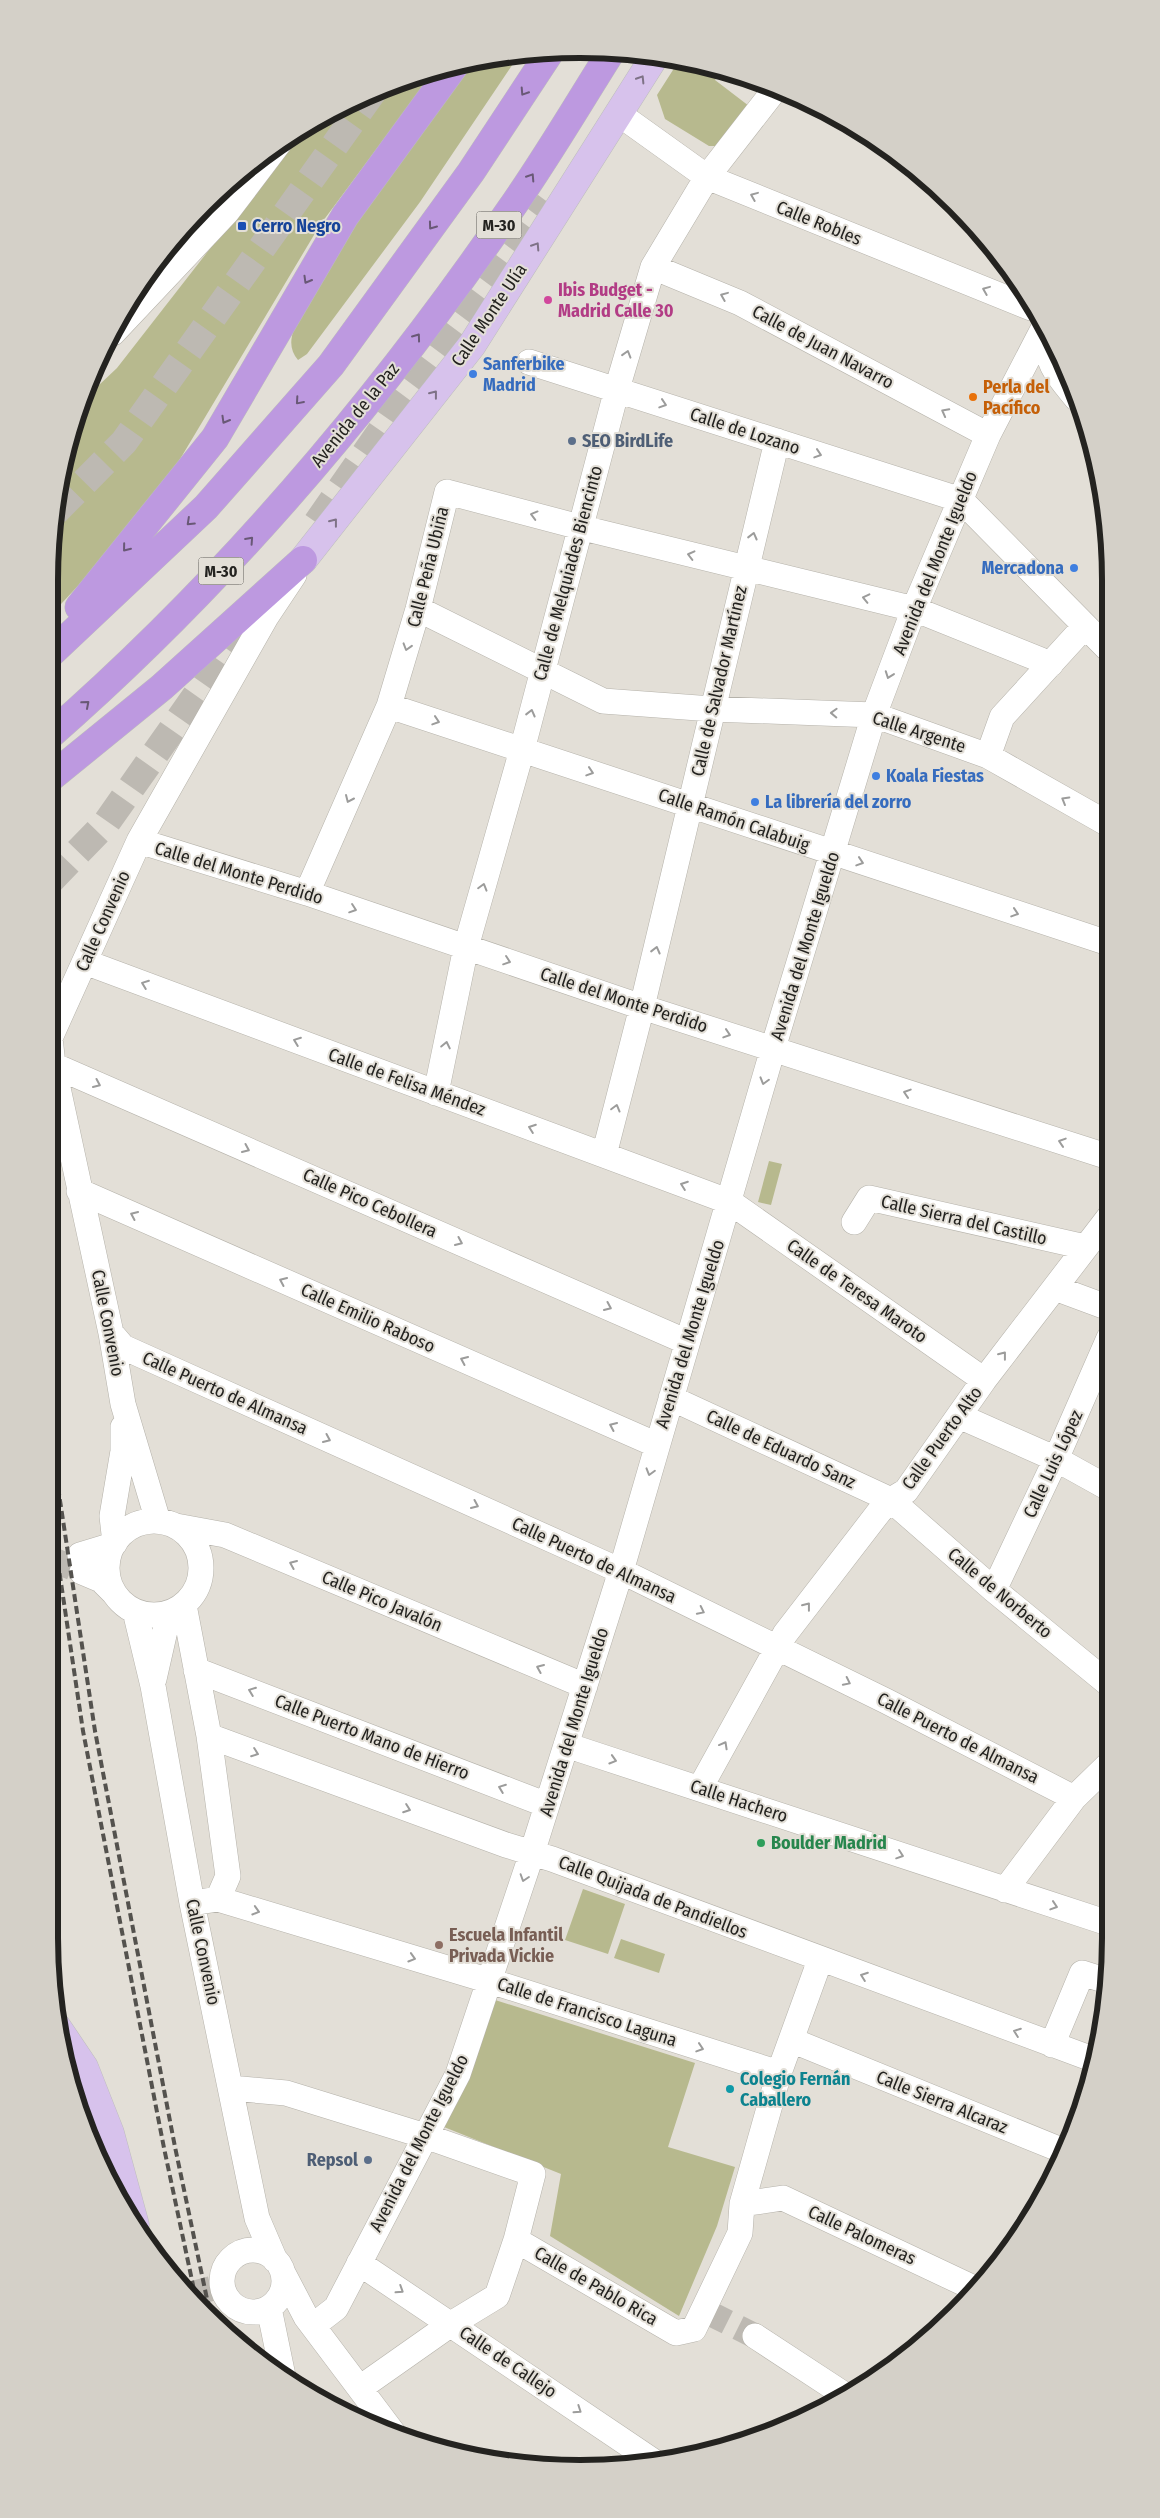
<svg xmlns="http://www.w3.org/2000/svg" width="1160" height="2518" font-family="'Fira Sans Condensed',sans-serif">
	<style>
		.green { fill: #b7b98e }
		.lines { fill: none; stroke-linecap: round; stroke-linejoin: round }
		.minor-tunnel { stroke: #bdb9b2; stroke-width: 25; stroke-dasharray: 25 12; stroke-linecap: butt }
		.highway-tunnel { stroke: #bdb9b2; stroke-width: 28; stroke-dasharray: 28 14; stroke-linecap: butt }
		.minor-casing { stroke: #b5b2aa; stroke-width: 26 }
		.major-casing { stroke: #bdbdbc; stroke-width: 29 }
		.highway-casing { stroke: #bdbdbc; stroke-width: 29 }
		.minor { stroke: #fff; stroke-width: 25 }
		.major { stroke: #d7c2ec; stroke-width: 28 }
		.highway { stroke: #bd99e0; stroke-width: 28 }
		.rail { stroke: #54524e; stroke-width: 4; stroke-dasharray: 8 4; stroke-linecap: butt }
		.oneway { stroke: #7e7286 }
		.oneway2 { stroke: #695876 }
		.oneway3 { stroke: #9c9c9b }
		.transit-dot { fill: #1a4fb4; stroke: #e3dfd7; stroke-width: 2 }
		.hotel-dot { fill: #d1479c; stroke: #e3dfd7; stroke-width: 2 }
		.shop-dot { fill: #3f7fe0; stroke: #e3dfd7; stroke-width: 2 }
		.food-dot { fill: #e8710a; stroke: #e3dfd7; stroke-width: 2 }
		.service-dot { fill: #5c6f8a; stroke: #e3dfd7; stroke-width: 2 }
		.leisure-dot { fill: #2e9e5b; stroke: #e3dfd7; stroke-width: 2 }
		.education-dot { fill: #8d6e63; stroke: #e3dfd7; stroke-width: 2 }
		.culture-dot { fill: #0f9aa8; stroke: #e3dfd7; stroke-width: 2 }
		.labels { text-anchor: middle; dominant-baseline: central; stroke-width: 4; stroke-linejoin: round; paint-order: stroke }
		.shield { fill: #e3dfd7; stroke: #5d5b57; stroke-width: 1 }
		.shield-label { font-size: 16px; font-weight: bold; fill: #242320 }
		.street-label { font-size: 18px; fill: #242320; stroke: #e3dfd7 }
		.transit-label { font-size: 18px; font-weight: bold; fill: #164399; stroke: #e3dfd7; text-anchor: start }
		.hotel-label { font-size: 18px; font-weight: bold; fill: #b23c85; stroke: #e3dfd7; text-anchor: start }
		.shop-label { font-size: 18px; font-weight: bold; fill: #366cbe; stroke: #e3dfd7; text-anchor: start }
		.food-label { font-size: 18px; font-weight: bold; fill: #c56008; stroke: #e3dfd7; text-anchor: start }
		.service-label { font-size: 18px; font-weight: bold; fill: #4e5e75; stroke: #e3dfd7; text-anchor: start }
		.leisure-label { font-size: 18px; font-weight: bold; fill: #27864d; stroke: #e3dfd7; text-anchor: start }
		.education-label { font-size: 18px; font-weight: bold; fill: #785e54; stroke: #e3dfd7; text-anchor: start }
		.culture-label { font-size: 18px; font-weight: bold; fill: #0d838f; stroke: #e3dfd7; text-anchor: start }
		.rim { fill: none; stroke: #242320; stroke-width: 6 }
	</style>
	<rect width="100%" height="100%" fill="#e3dfd7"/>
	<!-- green -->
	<path class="green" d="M519 55 420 202 307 354 298 360C292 353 290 345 292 336 300 299 331 258 353 227 393 170 435 115 477 59Z
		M680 59 722 71 715 80 749 106 717 146H709L665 119 657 95Z
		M434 72 320 225 152 506 49 617V580L59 477 81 402 117 368 304 128 376 89Z
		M769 1161 782 1164 771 1205 758 1202Z
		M583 1889 625 1904 608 1954 565 1940Z
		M621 1939 665 1954 659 1973 614 1958Z
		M492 1999 695 2063 668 2147 735 2167 717 2226 679 2316 550 2236 561 2174 444 2127Z"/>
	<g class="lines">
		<!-- minor-tunnel -->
		<path class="minor-tunnel" d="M49 1558 82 1572
			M187 2295 221 2286
			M705 2311 755 2336"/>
		<!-- highway-tunnel -->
		<path class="highway-tunnel" d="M55 512 124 442 374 90
			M317 523 395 411 549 203
			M49 882 107 822 257 609"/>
		<defs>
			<path id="minor" d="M619 114 707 177 1031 308
				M653 267 740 303 988 435
				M113 333 227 212 280 142
				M1048 336C1044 363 1061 379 1076 398
				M529 362 961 500 1107 648
				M418 609 603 701 712 709 874 715 988 756 1108 824
				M389 706 1108 943
				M988 756 1002 717 1085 626
				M139 841 307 893 642 1007 1109 1157
				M307 893 389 706 418 609 447 492 591 530 914 609 1051 664
				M85 962 730 1202 984 1380
				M53 1065 687 1342
				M436 1093 466 947 522 750 617 389 653 267 707 177 777 87
				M604 1155 642 1007 777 441
				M79 1191 657 1445
				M854 1222 869 1198 1085 1247
				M1055 1288 1109 1308
				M111 1333 123 1347 621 1571 886 1701 1074 1798
				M671 1398 891 1500 994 1590 1110 1685
				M959 1416 1056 1459 1110 1489
				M158 1521 123 1404 111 1333 53 1065 50 1038 139 841 266 617 294 575
				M107 1568a47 47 0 1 1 94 0a47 47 0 1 1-94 0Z
				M176 1526 225 1535 585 1686
				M115 1543 112 1516 123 1451V1427
				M80 1555 113 1545
				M82 1572 101 1580 114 1593
				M994 1590 1056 1459 1109 1338
				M184 1605 209 1736 228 1876 218 1899
				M135 1611 153 1686 192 1903 257 2218 275 2260
				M196 1670 547 1805
				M154 1679 169 1613
				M209 1736 506 1845 552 1859 1095 2060
				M566 1745 1111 1924
				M700 1788 785 1634 879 1512 891 1500 906 1491 984 1380 1109 1217
				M1005 1890 1074 1798 1111 1762
				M192 1903 218 1899 490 1981 779 2073
				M791 2040 1066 2152
				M1052 2045 1082 1973 1107 1981
				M231 2088 286 2093 425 2136 533 2174 516 2240 497 2296 451 2324 360 2388
				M742 2204 783 2198 978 2290
				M516 2240 676 2333 694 2329 740 2233 742 2204 779 2073 820 1960
				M222 2281a31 31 0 1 1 62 0a31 31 0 1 1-62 0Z
				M359 2263 656 2463
				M283 2273 306 2317 394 2434
				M269 2308 283 2376
				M314 2325 336 2308 458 2074 532 1853 621 1571 777 1035 874 715 914 609 988 435 1043 329
				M755 2336 848 2397"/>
			<path id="major" d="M303 560 472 345 655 56
				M57 2027 84 2067 110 2133 135 2225"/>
			<path id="highway" d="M79 607 215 438 345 216 455 65
				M49 655 206 507 331 365 471 172 550 52
				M49 736C225 582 378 402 510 210 546 159 578 104 611 52
				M49 779 162 687 303 560"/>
		</defs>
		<!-- minor casing -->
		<use href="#minor" class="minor-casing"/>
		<!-- major casing -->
		<use href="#major" class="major-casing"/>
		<!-- highway casing -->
		<use href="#highway" class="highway-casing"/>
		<!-- minor -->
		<use href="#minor" class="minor"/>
		<!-- major -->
		<use href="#major" class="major"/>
		<!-- highway -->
		<use href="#highway" class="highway"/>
		<!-- rail -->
		<path class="rail" d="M49 1428 95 1731 175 2147 211 2318
			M49 1502 83 1731 164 2148 197 2304"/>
	</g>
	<!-- one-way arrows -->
	<defs><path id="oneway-chevron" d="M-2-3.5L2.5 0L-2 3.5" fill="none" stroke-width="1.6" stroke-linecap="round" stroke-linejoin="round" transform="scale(1.25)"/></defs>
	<g class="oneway">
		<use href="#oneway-chevron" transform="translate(641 79) rotate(-58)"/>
		<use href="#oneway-chevron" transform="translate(536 246) rotate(-57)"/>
		<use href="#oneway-chevron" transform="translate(434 394) rotate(-52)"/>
		<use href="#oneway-chevron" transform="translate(334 522) rotate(-52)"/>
	</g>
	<g class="oneway2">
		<use href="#oneway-chevron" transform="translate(524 92) rotate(123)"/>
		<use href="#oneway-chevron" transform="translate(531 177) rotate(-57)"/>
		<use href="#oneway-chevron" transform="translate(432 226) rotate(126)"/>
		<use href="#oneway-chevron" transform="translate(307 280) rotate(120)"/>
		<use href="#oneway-chevron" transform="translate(417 337) rotate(-54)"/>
		<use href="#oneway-chevron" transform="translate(299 401) rotate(131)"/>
		<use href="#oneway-chevron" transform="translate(225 420) rotate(120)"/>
		<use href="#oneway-chevron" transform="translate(190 522) rotate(137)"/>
		<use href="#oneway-chevron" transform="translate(250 540) rotate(-48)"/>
		<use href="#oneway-chevron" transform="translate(126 548) rotate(129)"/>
		<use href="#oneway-chevron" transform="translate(86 704) rotate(-41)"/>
	</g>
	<g class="oneway3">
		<use href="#oneway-chevron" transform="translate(754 196) rotate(-158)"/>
		<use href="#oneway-chevron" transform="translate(986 290) rotate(-158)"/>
		<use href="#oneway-chevron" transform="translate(724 296) rotate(-158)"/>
		<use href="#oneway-chevron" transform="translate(627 354) rotate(-73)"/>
		<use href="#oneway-chevron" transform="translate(663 404) rotate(18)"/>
		<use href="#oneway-chevron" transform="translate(945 412) rotate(-152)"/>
		<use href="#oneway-chevron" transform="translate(818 454) rotate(18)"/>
		<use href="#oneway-chevron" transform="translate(534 515) rotate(-165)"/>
		<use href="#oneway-chevron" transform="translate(753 536) rotate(-76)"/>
		<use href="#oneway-chevron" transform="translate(691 555) rotate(-166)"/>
		<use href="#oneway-chevron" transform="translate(866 598) rotate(-167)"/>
		<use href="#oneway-chevron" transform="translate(407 647) rotate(107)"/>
		<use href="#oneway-chevron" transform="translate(889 675) rotate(110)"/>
		<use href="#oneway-chevron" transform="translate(531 713) rotate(-76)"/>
		<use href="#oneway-chevron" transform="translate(834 713) rotate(-178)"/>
		<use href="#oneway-chevron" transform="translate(436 721) rotate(18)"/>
		<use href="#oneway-chevron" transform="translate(590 772) rotate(18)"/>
		<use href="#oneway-chevron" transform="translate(349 799) rotate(114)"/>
		<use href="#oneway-chevron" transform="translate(1065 800) rotate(-150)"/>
		<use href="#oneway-chevron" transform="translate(860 862) rotate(18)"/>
		<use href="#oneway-chevron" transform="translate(483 887) rotate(-74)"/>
		<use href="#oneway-chevron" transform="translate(353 909) rotate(19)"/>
		<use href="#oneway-chevron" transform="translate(1015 913) rotate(18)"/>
		<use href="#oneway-chevron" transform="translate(656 950) rotate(-76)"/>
		<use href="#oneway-chevron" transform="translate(507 961) rotate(19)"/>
		<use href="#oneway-chevron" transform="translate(145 984) rotate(-159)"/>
		<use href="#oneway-chevron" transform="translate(727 1034) rotate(18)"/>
		<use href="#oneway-chevron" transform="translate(297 1041) rotate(-159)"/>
		<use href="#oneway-chevron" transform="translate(446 1045) rotate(-78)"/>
		<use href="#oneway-chevron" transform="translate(764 1081) rotate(106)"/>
		<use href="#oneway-chevron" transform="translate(97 1084) rotate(24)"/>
		<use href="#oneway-chevron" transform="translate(907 1093) rotate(-162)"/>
		<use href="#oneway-chevron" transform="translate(616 1108) rotate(-75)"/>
		<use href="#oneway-chevron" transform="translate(532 1128) rotate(-160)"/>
		<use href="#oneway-chevron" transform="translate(1062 1142) rotate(-162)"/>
		<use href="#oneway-chevron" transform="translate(246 1149) rotate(24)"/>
		<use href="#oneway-chevron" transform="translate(684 1185) rotate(-160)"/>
		<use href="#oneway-chevron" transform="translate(134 1215) rotate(-156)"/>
		<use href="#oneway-chevron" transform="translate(459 1242) rotate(24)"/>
		<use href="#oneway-chevron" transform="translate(283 1281) rotate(-156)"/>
		<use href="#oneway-chevron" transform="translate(608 1307) rotate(24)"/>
		<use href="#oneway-chevron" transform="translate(1003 1355) rotate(-52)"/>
		<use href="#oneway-chevron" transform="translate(464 1360) rotate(-156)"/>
		<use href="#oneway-chevron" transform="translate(613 1426) rotate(-156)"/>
		<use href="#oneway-chevron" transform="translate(327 1439) rotate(24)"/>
		<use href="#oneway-chevron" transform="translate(650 1472) rotate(106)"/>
		<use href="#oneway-chevron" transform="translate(475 1505) rotate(24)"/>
		<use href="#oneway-chevron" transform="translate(293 1564) rotate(-157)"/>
		<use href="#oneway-chevron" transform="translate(807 1606) rotate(-52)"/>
		<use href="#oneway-chevron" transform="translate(701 1611) rotate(26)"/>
		<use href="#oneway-chevron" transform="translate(540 1668) rotate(-157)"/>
		<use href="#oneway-chevron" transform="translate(847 1682) rotate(26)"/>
		<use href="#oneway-chevron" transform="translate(252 1691) rotate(-159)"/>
		<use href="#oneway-chevron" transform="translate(724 1745) rotate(-61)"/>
		<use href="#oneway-chevron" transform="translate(255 1753) rotate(20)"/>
		<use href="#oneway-chevron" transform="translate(613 1760) rotate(17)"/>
		<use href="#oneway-chevron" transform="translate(502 1788) rotate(-159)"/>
		<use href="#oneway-chevron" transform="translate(407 1809) rotate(20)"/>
		<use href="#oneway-chevron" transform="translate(900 1855) rotate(19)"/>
		<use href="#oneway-chevron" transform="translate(524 1878) rotate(108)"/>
		<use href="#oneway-chevron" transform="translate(1054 1906) rotate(18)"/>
		<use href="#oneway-chevron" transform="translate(256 1911) rotate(17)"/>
		<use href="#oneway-chevron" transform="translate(412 1958) rotate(17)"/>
		<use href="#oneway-chevron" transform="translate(864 1976) rotate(-160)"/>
		<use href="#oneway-chevron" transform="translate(1017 2032) rotate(-160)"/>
		<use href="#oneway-chevron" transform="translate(700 2048) rotate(18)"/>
		<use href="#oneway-chevron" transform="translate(400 2290) rotate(33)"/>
		<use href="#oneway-chevron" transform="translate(578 2410) rotate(34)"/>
	</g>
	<!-- markers -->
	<rect class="transit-dot" x="237" y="221" width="10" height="10" rx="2.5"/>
	<circle class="hotel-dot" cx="548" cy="300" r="5"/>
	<g class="shop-dot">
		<circle cx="473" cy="374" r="5"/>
		<circle cx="1074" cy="568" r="5"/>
		<circle cx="876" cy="776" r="5"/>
		<circle cx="755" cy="802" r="5"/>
	</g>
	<circle class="food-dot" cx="973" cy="397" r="5"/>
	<g class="service-dot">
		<circle cx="572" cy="441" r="5"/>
		<circle cx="368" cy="2160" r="5"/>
	</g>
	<circle class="leisure-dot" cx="761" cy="1843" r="5"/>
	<circle class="education-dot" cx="439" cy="1945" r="5"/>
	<circle class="culture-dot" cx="730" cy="2089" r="5"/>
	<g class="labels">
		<!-- shield labels -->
		<g class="shield">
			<rect x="476.5" y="211.5" width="45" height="27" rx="4"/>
			<rect x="198.5" y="557.5" width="45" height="27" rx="4"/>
		</g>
		<g class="shield-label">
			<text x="499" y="225">M-30</text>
			<text x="221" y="571">M-30</text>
		</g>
		<!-- street labels -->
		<g class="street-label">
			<text transform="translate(819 223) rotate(22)">Calle Robles</text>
			<text transform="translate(489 315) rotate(-56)">Calle Monte Ulía</text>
			<text transform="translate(823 347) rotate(28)">Calle de Juan Navarro</text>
			<text transform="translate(355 415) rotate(-51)">Avenida de la Paz</text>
			<text transform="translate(745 431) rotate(18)">Calle de Lozano</text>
			<text transform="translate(935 563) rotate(-68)">Avenida del Monte Igueldo</text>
			<text transform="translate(428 567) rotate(-76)">Calle Peña Ubiña</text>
			<text transform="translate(568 573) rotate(-75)">Calle de Melquiades Biencinto</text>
			<text transform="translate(719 681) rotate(-77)">Calle de Salvador Martínez</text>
			<text transform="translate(919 732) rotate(18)">Calle Argente</text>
			<text transform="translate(734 820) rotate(19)">Calle Ramón Calabuig</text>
			<text transform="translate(239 873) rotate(17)">Calle del Monte Perdido</text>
			<text transform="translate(103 921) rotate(-66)">Calle Convenio</text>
			<text transform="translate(805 946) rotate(-73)">Avenida del Monte Igueldo</text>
			<text transform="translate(624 1000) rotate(18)">Calle del Monte Perdido</text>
			<text transform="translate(407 1082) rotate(20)">Calle de Felisa Méndez</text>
			<text transform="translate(370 1203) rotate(24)">Calle Pico Cebollera</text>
			<text transform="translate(964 1220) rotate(13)">Calle Sierra del Castillo</text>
			<text transform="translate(857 1291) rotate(35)">Calle de Teresa Maroto</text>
			<text transform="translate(368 1318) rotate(24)">Calle Emilio Raboso</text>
			<text transform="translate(108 1323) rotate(79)">Calle Convenio</text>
			<text transform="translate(690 1334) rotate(-73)">Avenida del Monte Igueldo</text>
			<text transform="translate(225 1393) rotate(24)">Calle Puerto de Almansa</text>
			<text transform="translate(942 1438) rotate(-54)">Calle Puerto Alto</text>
			<text transform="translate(781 1449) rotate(25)">Calle de Eduardo Sanz</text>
			<text transform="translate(1053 1464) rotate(-65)">Calle Luis López</text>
			<text transform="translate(594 1560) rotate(25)">Calle Puerto de Almansa</text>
			<text transform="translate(1000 1593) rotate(40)">Calle de Norberto</text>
			<text transform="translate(382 1601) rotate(23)">Calle Pico Javalón</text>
			<text transform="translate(574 1722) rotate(-73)">Avenida del Monte Igueldo</text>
			<text transform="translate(372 1737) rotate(21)">Calle Puerto Mano de Hierro</text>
			<text transform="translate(958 1738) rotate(27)">Calle Puerto de Almansa</text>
			<text transform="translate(739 1801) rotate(18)">Calle Hachero</text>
			<text transform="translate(653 1897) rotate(21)">Calle Quijada de Pandiellos</text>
			<text transform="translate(203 1952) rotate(78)">Calle Convenio</text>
			<text transform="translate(587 2012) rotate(18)">Calle de Francisco Laguna</text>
			<text transform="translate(942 2102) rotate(22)">Calle Sierra Alcaraz</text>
			<text transform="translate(419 2143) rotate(-63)">Avenida del Monte Igueldo</text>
			<text transform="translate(862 2235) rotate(25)">Calle Palomeras</text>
			<text transform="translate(596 2286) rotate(30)">Calle de Pablo Rica</text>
			<text transform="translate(508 2362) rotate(34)">Calle de Callejo</text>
		</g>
		<!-- transit labels -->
		<g class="transit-label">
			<text x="252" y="226">Cerro Negro</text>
		</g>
		<!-- hotel labels -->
		<g class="hotel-label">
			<text x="558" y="290">Ibis Budget -<tspan x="558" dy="21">Madrid Calle 30</tspan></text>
		</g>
		<!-- shop labels -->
		<g class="shop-label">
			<text x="483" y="364">Sanferbike<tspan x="483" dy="21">Madrid</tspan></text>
			<text x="1064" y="568" text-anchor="end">Mercadona</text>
			<text x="886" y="776">Koala Fiestas</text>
			<text x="765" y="802">La librería del zorro</text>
		</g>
		<!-- food labels -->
		<g class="food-label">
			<text x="983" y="387">Perla del<tspan x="983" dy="21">Pacífico</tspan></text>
		</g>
		<!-- service labels -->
		<g class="service-label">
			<text x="582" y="441">SEO BirdLife</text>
			<text x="358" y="2160" text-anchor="end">Repsol</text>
		</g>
		<!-- leisure labels -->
		<g class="leisure-label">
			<text x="771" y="1843">Boulder Madrid</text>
		</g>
		<!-- education labels -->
		<g class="education-label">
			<text x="449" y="1935">Escuela Infantil<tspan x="449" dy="21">Privada Vickie</tspan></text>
		</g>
		<!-- culture labels -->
		<g class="culture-label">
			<text x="740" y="2079">Colegio Fernán<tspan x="740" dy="21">Caballero</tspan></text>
		</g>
	</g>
	<!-- crop -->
	<path d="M0 0H1160V2518H0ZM580 58H580A522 522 0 0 1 1102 580V1938A522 522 0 0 1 580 2460H580A522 522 0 0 1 58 1938V580A522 522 0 0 1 580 58Z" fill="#d4d0c8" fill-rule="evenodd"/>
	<path class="rim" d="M580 58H580A522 522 0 0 1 1102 580V1938A522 522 0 0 1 580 2460H580A522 522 0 0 1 58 1938V580A522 522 0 0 1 580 58Z"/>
</svg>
